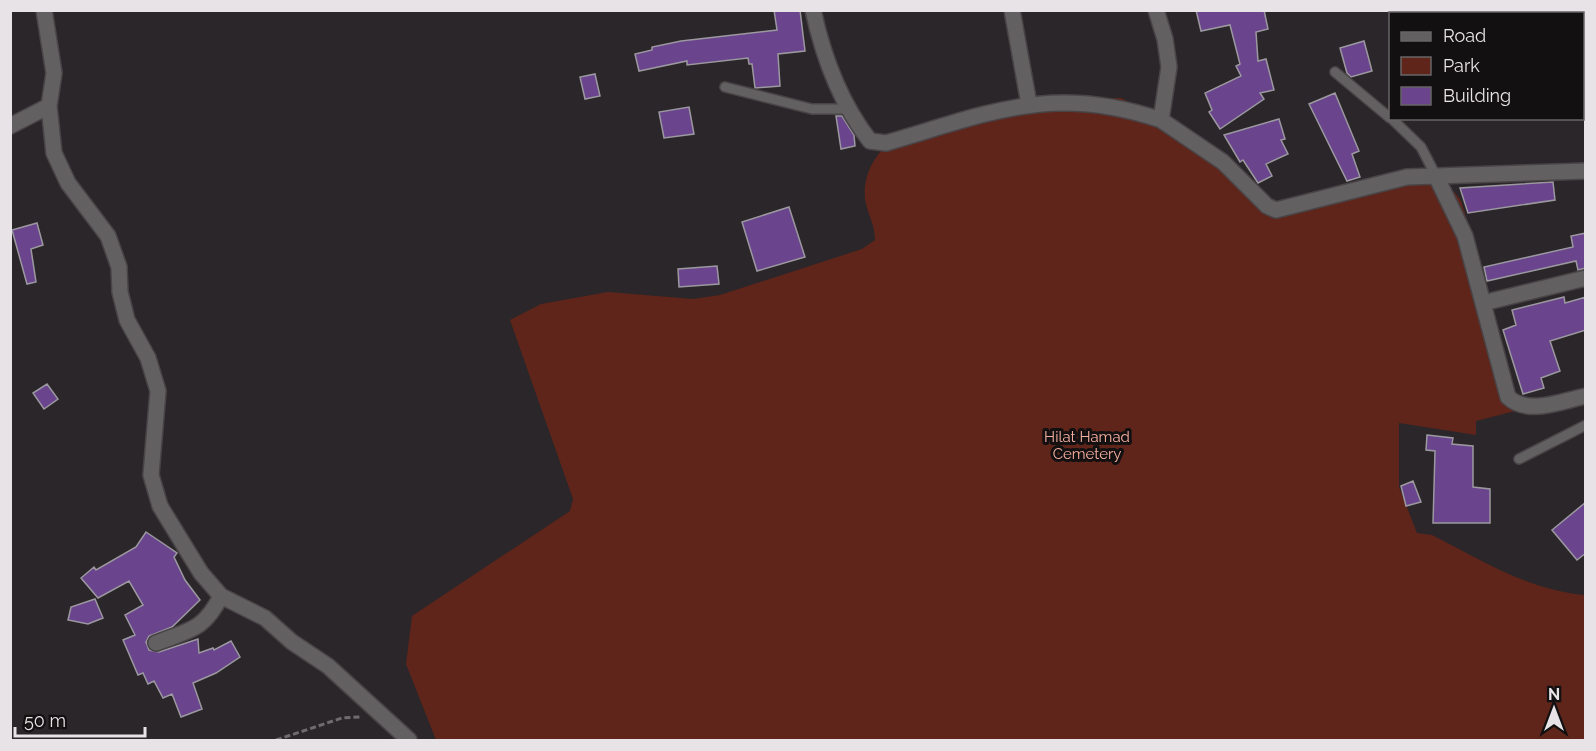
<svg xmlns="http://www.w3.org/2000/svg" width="1596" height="751" font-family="Raleway,sans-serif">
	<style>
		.green { fill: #5f251a }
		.building { fill: #6a458e; stroke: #9b999f; stroke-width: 1.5 }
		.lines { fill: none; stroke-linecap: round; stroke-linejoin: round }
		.lane-casing { stroke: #494447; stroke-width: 12 }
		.street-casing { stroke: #494447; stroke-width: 18 }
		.path { stroke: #6f6b6e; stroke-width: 3; stroke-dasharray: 6 3; stroke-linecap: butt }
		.lane { stroke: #636061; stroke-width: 9 }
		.street { stroke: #636061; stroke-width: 15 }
		.labels { text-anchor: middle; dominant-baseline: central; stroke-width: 6; stroke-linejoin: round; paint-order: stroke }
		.park-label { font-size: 15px; fill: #f8af9f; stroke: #121011 }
	</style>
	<rect width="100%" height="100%" fill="#2b2629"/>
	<!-- green -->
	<path class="green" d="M1121 98 1148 111 1227 163 1275 219 1426 178C1442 183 1452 186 1461 201L1485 277 1515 411 1476 421V435L1399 423V487L1417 533 1432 535C1481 560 1530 591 1585 595V740H436L406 664 412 616 570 511 573 499 510 320 541 304 608 292 693 299 720 295 862 249 875 240C875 224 867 213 865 199 863 174 874 157 891 140L1039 100Z"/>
	<!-- building -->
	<path class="building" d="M774 10H800L805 51 778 54 780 86 755 88 752 64H749L748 58 687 65V61L639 71 635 54 652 50V47L681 41 777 30Z
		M1196 10H1264L1268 29 1256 32 1258 61 1266 59 1274 90 1260 93 1264 99 1220 129 1209 112 1212 110 1205 93 1241 76 1236 66 1240 64 1230 25 1201 31Z
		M1364 41 1372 71 1351 77 1347 73 1340 48Z
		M595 74 600 96 585 99 580 77Z
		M1335 93 1359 151 1352 154 1360 177 1347 181 1309 104Z
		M689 107 694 134 664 138 659 112Z
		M836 116H842L854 135 855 146 841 149Z
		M1279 119 1285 139 1281 140 1288 154 1266 164 1272 176 1258 183 1243 160 1240 162 1224 135Z
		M1553 182 1555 200 1468 213 1460 188Z
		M789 207 805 257 757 271 742 222Z
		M37 223 43 245 31 249 36 282 27 284 12 230Z
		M1586 233V268L1578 270 1576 261 1487 281 1484 267 1573 247 1571 236Z
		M717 266 719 284 679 287 678 269Z
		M1564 297 1565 303 1586 297V330L1550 341 1560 371 1541 378 1544 388 1523 394 1503 330 1516 325 1512 310Z
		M47 384 58 399 44 409 33 393Z
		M1427 435 1453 438 1452 444 1473 446V487L1490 489V523H1433L1435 451 1426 450Z
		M1413 481 1421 502 1406 506 1401 486Z
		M1586 502V553L1577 560 1552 530Z
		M146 532 177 553 174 557 185 580 200 600 172 627 149 636 146 642 149 650 159 652 198 639 199 653 213 648 214 650 231 641 240 657 216 673 193 683 202 709 181 717 172 694 163 698 154 681 148 684 143 673 138 675 123 640 135 635 125 615 143 605 129 581 98 598 81 578 94 567 96 570 136 547Z
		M95 599 103 618 88 624 68 620 71 607Z"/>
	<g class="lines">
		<defs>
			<path id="lane" d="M1335 72 1390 118
				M725 87 812 109H851
				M1391 118 1421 147 1436 176
				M1519 459 1586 425"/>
			<path id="street" d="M813 10C823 56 841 104 870 141L886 143C990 113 1053 83 1161 120
				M1012 10 1029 104
				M1156 10 1165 39 1169 67 1161 120 1223 162 1267 206 1276 210 1407 177 1586 171
				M49 106 54 153 68 183 108 236 119 267 120 292 127 320 148 358 158 391 151 475 160 506 201 573 221 596 265 618 292 642 328 666 409 740
				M10 126 49 106 54 73 44 10
				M1436 176 1465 236 1508 397C1528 416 1561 401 1586 396
				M1483 303 1586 278
				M156 643C190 630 204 630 221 596"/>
		</defs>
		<!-- lane casing -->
		<use href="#lane" class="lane-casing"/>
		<!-- street casing -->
		<use href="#street" class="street-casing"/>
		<!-- path -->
		<path class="path" d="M276 740 342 718 360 717"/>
		<!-- lane -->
		<use href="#lane" class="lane"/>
		<!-- street -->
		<use href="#street" class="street"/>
	</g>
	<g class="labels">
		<!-- park labels -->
		<g class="park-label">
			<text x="1087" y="437">Hilat Hamad<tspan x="1087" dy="17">Cemetery</tspan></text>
		</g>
	</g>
	<!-- border -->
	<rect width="1596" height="751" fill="none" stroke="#e7e3e6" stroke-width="24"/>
	<!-- legend -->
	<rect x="1389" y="12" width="195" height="108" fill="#121011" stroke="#676466" stroke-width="1.5"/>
	<rect x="1401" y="32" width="30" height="9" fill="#636061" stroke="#676466" stroke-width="1.5"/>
	<text x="1443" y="42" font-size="18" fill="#e7e3e6">Road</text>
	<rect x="1401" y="57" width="30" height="18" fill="#5f251a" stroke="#676466" stroke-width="1.5"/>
	<text x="1443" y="72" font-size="18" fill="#e7e3e6">Park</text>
	<rect x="1401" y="87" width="30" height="18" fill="#6a458e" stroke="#676466" stroke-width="1.5"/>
	<text x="1443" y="102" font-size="18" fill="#e7e3e6">Building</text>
	<!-- north arrow -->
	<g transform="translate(1554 709)" stroke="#121011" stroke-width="4.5" paint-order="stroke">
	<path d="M0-4.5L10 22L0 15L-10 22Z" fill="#e7e3e6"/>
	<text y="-9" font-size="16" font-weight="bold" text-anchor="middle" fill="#e7e3e6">N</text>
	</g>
	<!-- scale -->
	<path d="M15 727v9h130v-9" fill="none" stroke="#e7e3e6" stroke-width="3"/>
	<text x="24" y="727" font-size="18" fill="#e7e3e6" stroke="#121011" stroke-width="4.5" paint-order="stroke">50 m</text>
</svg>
